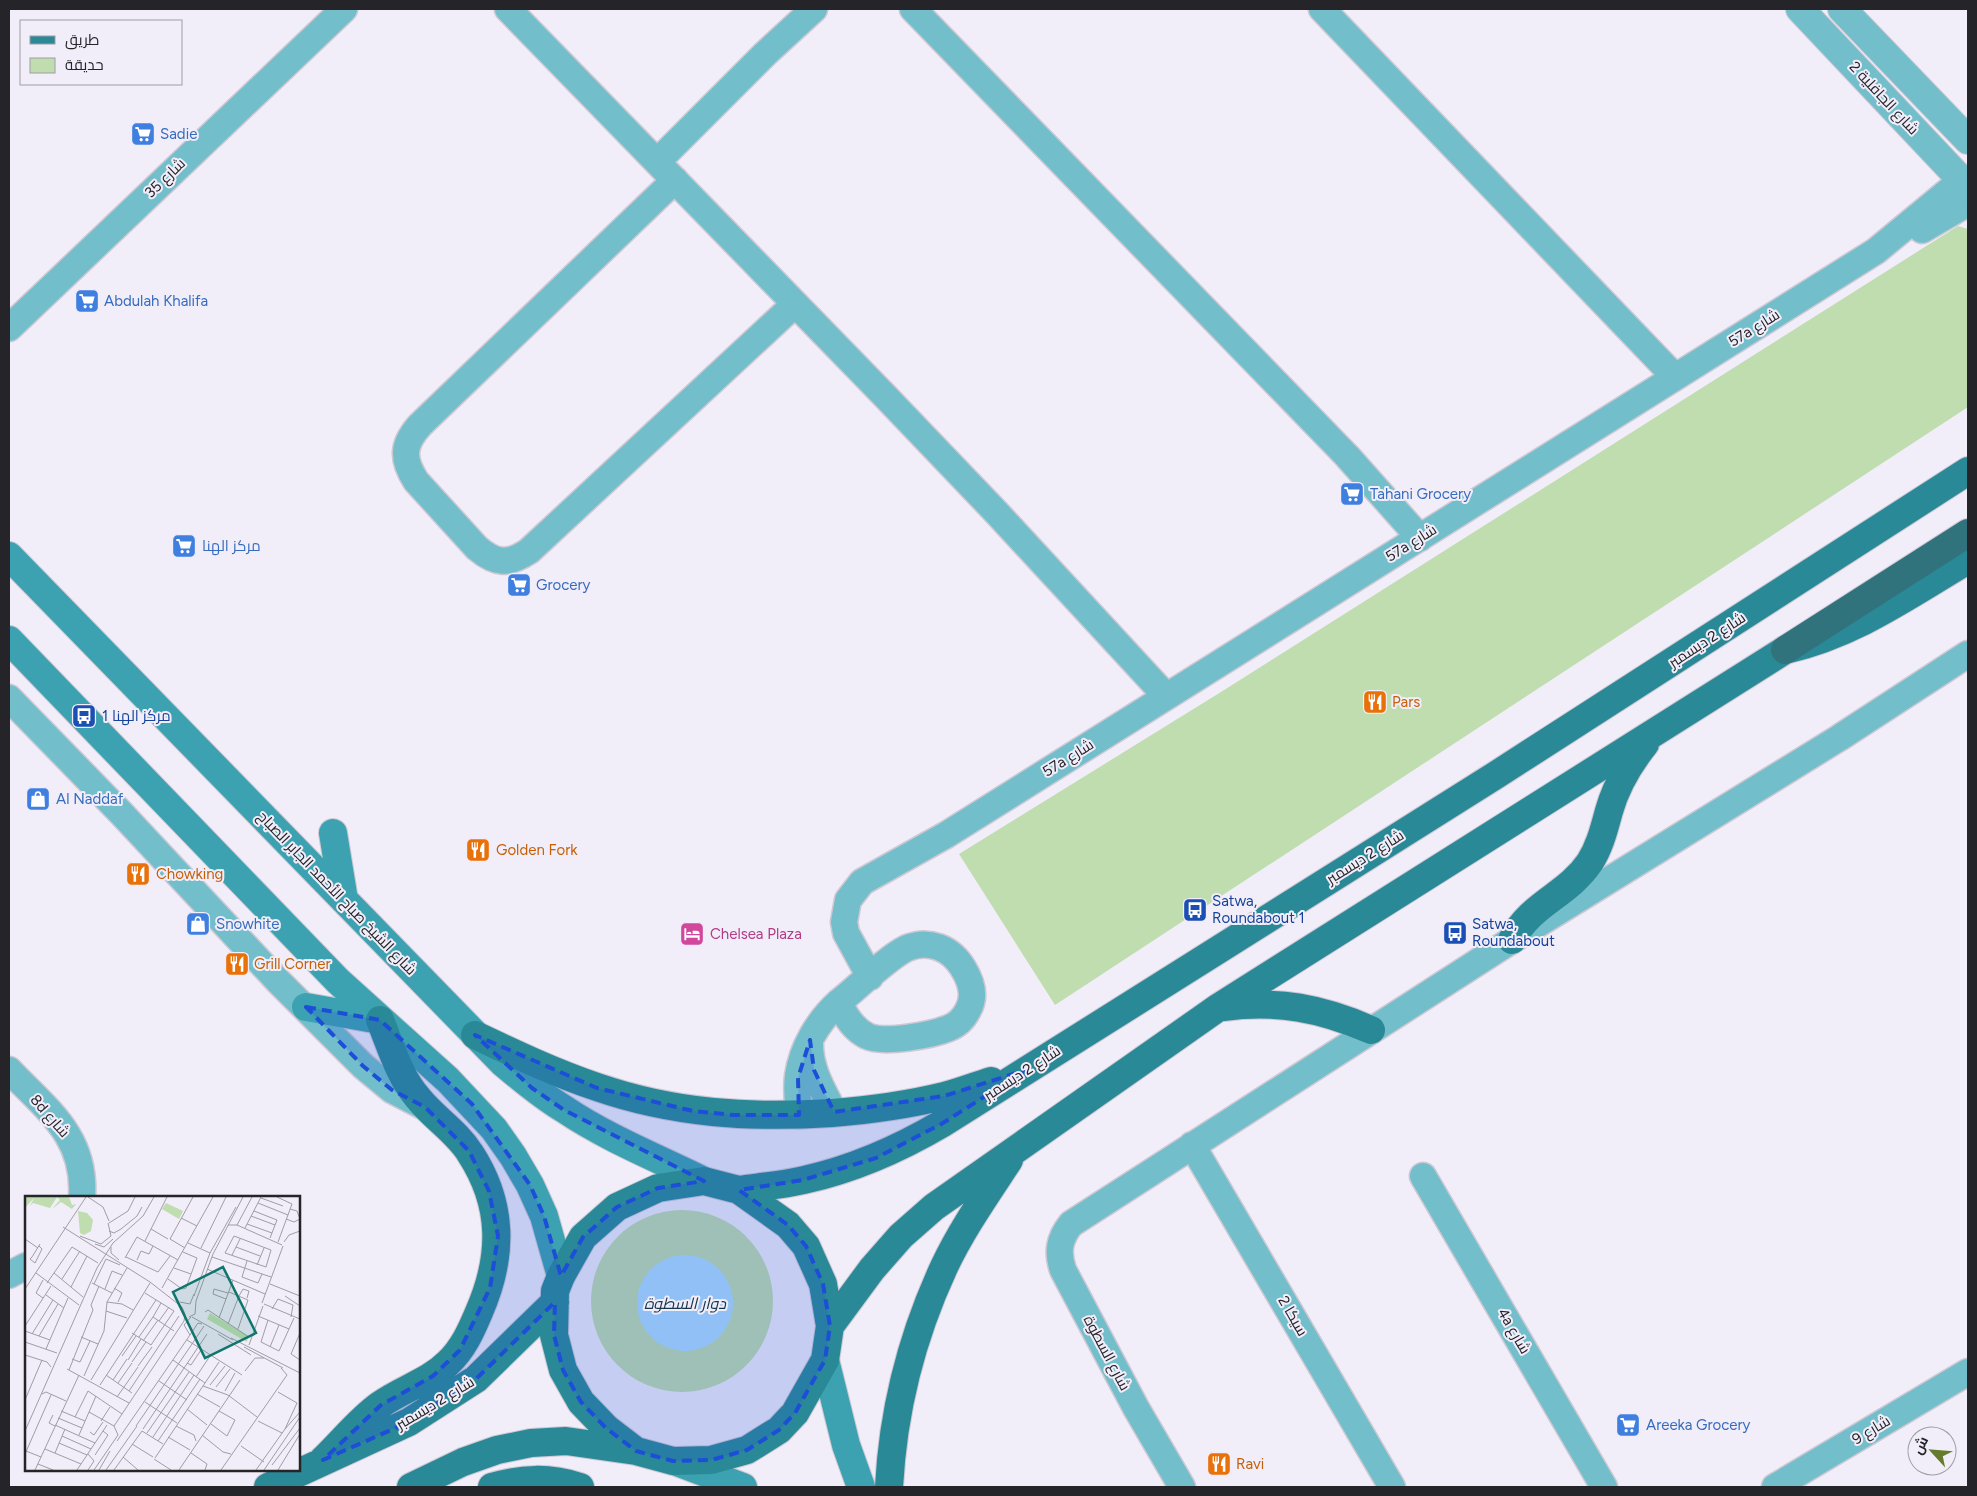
<svg xmlns="http://www.w3.org/2000/svg" width="1977" height="1496" font-family="Figtree,Cairo,sans-serif">
	<style>
		.green { fill: #bfddae }
		.water { fill: #aedcfe }
		.lines { fill: none; stroke-linecap: round; stroke-linejoin: round }
		.minor-casing { stroke: #ccc9d3; stroke-width: 29 }
		.tertiary-casing { stroke: #ccc9d3; stroke-width: 30 }
		.secondary-casing { stroke: #ccc9d3; stroke-width: 30 }
		.primary-casing { stroke: #ccc9d3; stroke-width: 30 }
		.motorway-casing { stroke: #ccc9d3; stroke-width: 30 }
		.minor { stroke: #72becb; stroke-width: 26 }
		.tertiary { stroke: #72becb; stroke-width: 28 }
		.secondary { stroke: #3ca1b0; stroke-width: 28 }
		.primary { stroke: #2a8997; stroke-width: 28 }
		.motorway { stroke: #30737d; stroke-width: 28 }
		.marked { fill: #1d4ed8; fill-opacity: 0.2; stroke: #1d4ed8; stroke-width: 4; stroke-dasharray: 10 6; stroke-linejoin: round }
		.labels { text-anchor: middle; dominant-baseline: central; stroke-width: 4; stroke-linejoin: round; paint-order: stroke }
		.street-label { font-size: 15px; fill: #252428; stroke: #f1edf9 }
		.shop-label { font-size: 15px; fill: #366cbe; stroke: #f1edf9; text-anchor: start }
		.food-label { font-size: 15px; fill: #c56008; stroke: #f1edf9; text-anchor: start }
		.transit-label { font-size: 15px; fill: #164399; stroke: #f1edf9; text-anchor: start }
		.hotel-label { font-size: 15px; fill: #b23c85; stroke: #f1edf9; text-anchor: start }
		.water-label { font-size: 16px; font-style: italic; fill: #14374e; stroke: #f1edf9 }
		.inset-road { fill: none; stroke: #9f9da5; stroke-width: 1 }
		.view { fill: #0f766e; fill-opacity: 0.15; stroke: #0f766e; stroke-width: 2.5 }
		.inset-edge { fill: none; stroke: #252428; stroke-width: 2.5 }
	</style>
	<rect width="100%" height="100%" fill="#f1edf9"/>
	<!-- green -->
	<path class="green" d="M1958 226 1968 229V407L1055 1005 959 854 1221 692Z
		M591 1301a91 91 0 1 1 182 0a91 91 0 1 1-182 0Z"/>
	<!-- water -->
	<path class="water" d="M637 1303a48 48 0 1 1 96 0a48 48 0 1 1-96 0Z"/>
	<g class="lines">
		<defs>
			<path id="minor" d="M508 9 885 396 996 512 1166 696
				M913 9 1347 456 1420 538
				M1322 9 1675 377
				M657 162 765 54 814 9
				M675 180 420 425C402 445 402 459 416 481L477 548C496 564 508 565 529 551L795 304
				M1922 230 1968 203
				M9 328 344 9
				M9 698 122 814 278 981 363 1066 392 1090 425 1107
				M870 977 846 933 844 922 848 900 862 882 946 835 1876 251 1962 180
				M810 1041C809 1068 822 1089 834 1112
				M9 1070C47 1110 86 1136 82 1197
				M799 1115C798 1102 796 1089 798 1076 802 1048 818 1021 839 1002 857 988 888 957 907 948 929 939 951 948 963 968 971 981 976 996 968 1010 964 1018 957 1025 949 1028 932 1035 884 1044 867 1036 853 1029 845 1016 839 1002
				M1192 1145 1392 1487
				M1423 1176 1604 1487
				M9 1275 26 1266
				M1182 1487 1136 1408 1063 1270C1057 1252 1059 1239 1071 1224L1512 940 1839 738 1968 654
				M1775 1487 1968 1372"/>
			<path id="tertiary" d="M1800 9 1968 187
				M1842 9 1968 140"/>
			<path id="secondary" d="M9 556 503 1063C522 1079 542 1096 564 1109 607 1138 657 1158 704 1181
				M9 640 338 981 448 1080 494 1129 513 1156 530 1185 544 1216 561 1276
				M333 833 344 900
				M306 1007 380 1020
				M825 1360 846 1445 861 1487
				M674 1461 743 1487"/>
			<path id="primary" d="M1512 940C1531 903 1567 896 1590 862 1600 846 1604 829 1609 811 1616 786 1629 764 1645 744
				M1223 1007C1278 1000 1321 1008 1371 1030
				M475 1035C515 1054 555 1073 597 1087 675 1114 751 1118 832 1113 870 1110 907 1105 944 1096 960 1092 975 1086 991 1081
				M739 1190C760 1187 783 1185 804 1180 854 1169 899 1149 943 1123L1496 775 1968 471
				M830 1326 872 1269 901 1236 934 1207 1219 1007 1785 650C1855 634 1907 596 1968 560
				M323 1460C342 1442 359 1420 380 1405 402 1389 429 1382 448 1363 463 1349 471 1331 479 1312 503 1257 504 1205 470 1153 457 1132 434 1118 418 1098 399 1076 391 1047 380 1020
				M268 1487 409 1422 476 1379 555 1302
				M411 1487 463 1462 497 1450 531 1443 566 1441 636 1451 673 1461 711 1460 747 1450 779 1430 795 1413 825 1360 830 1326 823 1284 806 1246 788 1225 739 1190 704 1181 658 1188 617 1207 583 1237 561 1276 555 1291 554 1335 563 1370 581 1402 606 1428 636 1451
				M492 1487C523 1478 549 1477 580 1487
				M889 1487C893 1411 912 1336 944 1267 962 1229 986 1195 1009 1160"/>
			<path id="motorway" d="M1785 650 1968 533"/>
		</defs>
		<!-- minor casing -->
		<use href="#minor" class="minor-casing"/>
		<!-- tertiary casing -->
		<use href="#tertiary" class="tertiary-casing"/>
		<!-- secondary casing -->
		<use href="#secondary" class="secondary-casing"/>
		<!-- primary casing -->
		<use href="#primary" class="primary-casing"/>
		<!-- motorway casing -->
		<use href="#motorway" class="motorway-casing"/>
		<!-- minor -->
		<use href="#minor" class="minor"/>
		<!-- tertiary -->
		<use href="#tertiary" class="tertiary"/>
		<!-- secondary -->
		<use href="#secondary" class="secondary"/>
		<!-- primary -->
		<use href="#primary" class="primary"/>
		<!-- motorway -->
		<use href="#motorway" class="motorway"/>
	</g>
	<!-- marked area -->
	<path class="marked" d="M306 1007 380 1020 472 1104 530 1185 544 1216 561 1276 583 1237 617 1207 658 1188 704 1181 564 1110 532 1088 475 1035 597 1088 693 1111 733 1115H799L798 1078 810 1040 814 1070 834 1112 944 1096 1026 1070 943 1123 876 1158 803 1180 739 1190 788 1225 806 1246 823 1284 830 1326 825 1360 795 1413 779 1430 747 1450 711 1460 673 1461 636 1451 606 1428 581 1402 563 1370 554 1335 555 1302 476 1379 409 1422 323 1460 381 1405 433 1376 460 1350 490 1288 498 1236 489 1191 469 1151 425 1107 392 1090 363 1066Z"/>
	<!-- icons -->
	<defs>
		<symbol id="supermarket-square" viewBox="-11 -11 22 22"><rect x="-9" y="-9" width="18" height="18" rx="4" fill="#3f7fe0" stroke="#f1edf9"/><path d="M-6-5.5h2.5l.6 2H6L4.5 2H-2.5L-4.4-4H-6ZM-1.5 3.2a1.3 1.3 0 1 0 .1 0ZM3 3.2a1.3 1.3 0 1 0 .1 0Z" fill="#fff"/></symbol>
		<symbol id="restaurant-square" viewBox="-11 -11 22 22"><rect x="-9" y="-9" width="18" height="18" rx="4" fill="#e8710a" stroke="#f1edf9"/><path d="M-5-6h1v4h1v-4h1v4h1v-4h1v5L-1.5 .5V6h-2V.5L-5-1ZM5-6V6H3V1.5H1.5Q1.5-4 5-6Z" fill="#fff"/></symbol>
		<symbol id="bus-square" viewBox="-11 -11 22 22"><rect x="-9" y="-9" width="18" height="18" rx="4" fill="#1a4fb4" stroke="#f1edf9"/><path d="M-5-6H5V4H4V6H2V4H-2V6H-4V4H-5ZM-3.5-4V0h7V-4ZM-3.5 1.2v1.5H-2V1.2ZM2 1.2v1.5H3.5V1.2Z" fill="#fff"/></symbol>
		<symbol id="shop-square" viewBox="-11 -11 22 22"><rect x="-9" y="-9" width="18" height="18" rx="4" fill="#3f7fe0" stroke="#f1edf9"/><path d="M-5-2.5h2.3a2.7 3.5 0 0 1 5.4 0H5L5.5 6h-11ZM-1.5-2.5h3a1.5 2.3 0 0 0-3 0Z" fill="#fff"/></symbol>
		<symbol id="hotel-square" viewBox="-11 -11 22 22"><rect x="-9" y="-9" width="18" height="18" rx="4" fill="#d1479c" stroke="#f1edf9"/><path d="M-6-4.5h1.5V1H6V5H4.5V3h-9V5H-6ZM-4 0a1.8 1.8 0 1 1 3.6 0ZM.5 0V-2.5h3Q6-2.5 6 0Z" fill="#fff"/></symbol>
	</defs>
	<g fill-rule="evenodd">
		<use href="#supermarket-square" x="129" y="120" width="28" height="28"/>
		<use href="#supermarket-square" x="73" y="287" width="28" height="28"/>
		<use href="#supermarket-square" x="1338" y="480" width="28" height="28"/>
		<use href="#supermarket-square" x="170" y="532" width="28" height="28"/>
		<use href="#supermarket-square" x="505" y="571" width="28" height="28"/>
		<use href="#restaurant-square" x="1361" y="688" width="28" height="28"/>
		<use href="#bus-square" x="70" y="702" width="28" height="28"/>
		<use href="#shop-square" x="24" y="785" width="28" height="28"/>
		<use href="#restaurant-square" x="464" y="836" width="28" height="28"/>
		<use href="#restaurant-square" x="124" y="860" width="28" height="28"/>
		<use href="#bus-square" x="1181" y="896" width="28" height="28"/>
		<use href="#shop-square" x="184" y="910" width="28" height="28"/>
		<use href="#bus-square" x="1441" y="919" width="28" height="28"/>
		<use href="#hotel-square" x="678" y="920" width="28" height="28"/>
		<use href="#restaurant-square" x="223" y="950" width="28" height="28"/>
		<use href="#supermarket-square" x="1614" y="1411" width="28" height="28"/>
		<use href="#restaurant-square" x="1205" y="1450" width="28" height="28"/>
	</g>
	<g class="labels">
		<!-- street labels -->
		<g class="street-label">
			<text transform="translate(1884 98) rotate(47)">شارع الجافلية 2</text>
			<text transform="translate(165 178) rotate(-44)">شارع 35</text>
			<text transform="translate(1754 328) rotate(-32)">57a شارع</text>
			<text transform="translate(1411 543) rotate(-32)">57a شارع</text>
			<text transform="translate(1707 640) rotate(-33)">شارع 2 ديسمبر</text>
			<text transform="translate(1068 758) rotate(-32)">57a شارع</text>
			<text transform="translate(1365 857) rotate(-32)">شارع 2 ديسمبر</text>
			<text transform="translate(337 893) rotate(46)">شارع الشيخ صباح الأحمد الجابر الصباح</text>
			<text transform="translate(1022 1073) rotate(-33)">شارع 2 ديسمبر</text>
			<text transform="translate(50 1116) rotate(49)">8d شارع</text>
			<text transform="translate(1293 1316) rotate(60)">سيكا 2</text>
			<text transform="translate(1514 1331) rotate(60)">4a شارع</text>
			<text transform="translate(1107 1353) rotate(62)">شارع السطوة</text>
			<text transform="translate(435 1403) rotate(-31)">شارع 2 ديسمبر</text>
			<text transform="translate(1871 1430) rotate(-31)">شارع 9</text>
		</g>
		<!-- shop labels -->
		<g class="shop-label">
			<text x="160" y="134">Sadie</text>
			<text x="104" y="301">Abdulah Khalifa</text>
			<text x="1370" y="494">Tahani Grocery</text>
			<text x="202" y="546">مركز الهنا</text>
			<text x="536" y="585">Grocery</text>
			<text x="56" y="799">Al Naddaf</text>
			<text x="216" y="924">Snowhite</text>
			<text x="1646" y="1425">Areeka Grocery</text>
		</g>
		<!-- food labels -->
		<g class="food-label">
			<text x="1392" y="702">Pars</text>
			<text x="496" y="850">Golden Fork</text>
			<text x="156" y="874">Chowking</text>
			<text x="254" y="964">Grill Corner</text>
			<text x="1236" y="1464">Ravi</text>
		</g>
		<!-- transit labels -->
		<g class="transit-label">
			<text x="102" y="716">مركز الهنا 1</text>
			<text x="1212" y="901">Satwa,<tspan x="1212" dy="17">Roundabout 1</tspan></text>
			<text x="1472" y="924">Satwa,<tspan x="1472" dy="17">Roundabout</tspan></text>
		</g>
		<!-- hotel labels -->
		<g class="hotel-label">
			<text x="710" y="934">Chelsea Plaza</text>
		</g>
		<!-- water labels -->
		<g class="water-label">
			<text x="685" y="1303">دوار السطوة</text>
		</g>
	</g>
	<!-- overview -->
	<g transform="translate(25 1196)">
		<rect width="275" height="275" fill="#f1edf9"/>
		<path d="M0 1H44L47 9 51 8 47 13 36 6 27 13 35 4 32 1 25 12 8 7 5 10 9 2 0 12ZM141 7 158 15 154 23 137 13ZM53 15 62 17 68 24 66 35 59 39 55 37ZM185 117 223 140 222 146 182 123Z" fill="#bfddae"/>
		<path class="inset-road" d="M63 1 78 11 84 25M252 1 267 8 253 46M236 2 258 10M233 7 263 19M229 15 252 24 245 42M226 20 250 29M156 22 172 30M261 23 269 26 275 23 272 15 265 13M84 27 103 15 110 1M222 28 247 37M203 29H212L257 49M212 29 227 1M38 31 125 86 157 111 160 118 159 125 89 230 93 239 69 274M220 32 236 1M126 33 143 43M84 35 89 37 96 33 112 20 117 11M55 40 76 48 86 40 83 27M209 40 246 54 241 71 200 57ZM112 41 153 64M0 43 13 52M145 43 168 1M145 43 160 52M120 45 142 1M259 46 264 39 275 35M163 47 185 57M70 48 79 51 88 43M14 50 17 53 10 67 5 63 7 61 15 48M86 51V57L94 64M211 51 235 60M176 52 201 1M207 59 215 43M101 61 133 76 145 60M187 61 246 81M100 62 112 41M112 64 116 55 124 58 128 50M222 65 217 81 233 87 237 78M232 69 239 52M149 72 166 78M182 73 240 98M11 77 54 109M29 77 58 101M37 83 55 55M143 83 157 93 161 92 172 62 158 56M18 84 11 97 18 102M22 87 47 51 73 67M67 87 87 97M69 88 81 63 95 69M245 88 275 100M46 91 62 60M89 92 97 97 93 106M137 92 188 1M0 93 61 1M80 93 87 75 97 79M204 96 223 104 213 133M120 97 149 115 126 149M21 99 39 112M169 100 185 57 211 11M214 100 218 93 224 95 222 102M260 100 275 110M201 103 188 98 189 93 203 97M82 106 97 108 108 114M155 106 165 108 169 98M237 107 258 50M239 108 275 123M247 113 253 103 268 109 266 121M81 115 102 122M180 116 183 114 224 141M233 120 264 133M128 121 136 107M164 121 170 118 171 105 188 58 218 1M167 121 208 144M194 122 208 84M243 124 236 146 254 155 269 122M134 125 144 111M203 128 214 100M0 130 26 90M0 135 25 144M107 137 126 149M275 137 266 158 275 164M7 138 28 104M193 138 226 159M165 139 173 127 177 128M14 140 33 108M56 141 73 148M114 141 128 121 149 135M206 142 275 177M162 144 217 179M118 145 133 124M0 146 32 157M167 148 179 130M224 149 238 110M219 151 258 172M245 151 254 129M21 153 43 102M0 159 22 166 26 171M97 160 111 140M47 163 55 166 65 145M103 164 116 143M148 164 180 187M107 166 121 146M162 167 166 169 176 154M113 170 127 151M42 173 104 207M44 174 68 114 66 109 74 90M220 175 230 162H239M81 179 107 197M59 180 79 135 82 106 102 72M171 181 185 160M66 184 125 87M88 184 102 163M134 185 162 204M93 187 107 167M75 189 131 104M185 189 200 170M178 190 203 199 232 221M191 191 205 173M104 195 154 120M200 195 210 177M253 196 272 207M17 198 21 196 41 205M172 198 195 211M92 201 113 171M0 204 17 164M120 206 152 227M162 213 182 229M36 215 60 225M194 215 210 224M64 216 89 230M28 219 24 227 30 230M50 221 63 195 97 218M33 222 57 232M76 225 85 211M233 225 257 237M186 228 202 240 210 224M30 229 70 247M111 230 167 148M151 230 169 239 171 245M118 233 182 138M260 233 275 216M0 235 72 72 88 47 118 20 129 1M117 235 138 248M65 236 69 239 78 226M122 237 164 176M54 239 71 200M177 239 198 256 206 258M37 240 66 253M128 241 169 179M143 241 165 254M92 245 165 139 159 129 166 121M133 245 175 183M34 247 62 259M107 248 128 261M216 250 239 266M20 253 56 268M1 255 16 261M30 257 40 233M166 257 182 268 180 274M0 258 26 199M63 258 69 265 63 274M70 259 83 239 78 235M98 261 113 274M130 262 194 166M129 263 146 274M13 268 28 274M247 269 275 232M10 274 54 179M52 274 82 229M74 274 85 255M81 274 112 230M89 274 117 235M154 274 215 184M196 274 262 179 256 172M231 274 260 233 272 207M239 274 275 221M253 274 275 238"/>
		<path class="view" d="M198 71 231 137 180 162 148 96Z"/>
		<rect width="275" height="275" class="inset-edge"/>
	</g>
	<!-- border -->
	<rect width="1977" height="1496" fill="none" stroke="#252428" stroke-width="20"/>
	<!-- legend -->
	<rect x="20" y="20" width="162" height="65" fill="#f1edf9" stroke="#9f9da5"/>
	<rect x="30" y="36" width="25" height="8" fill="#2a8997" stroke="#9f9da5"/>
	<text x="65" y="45" font-size="15" fill="#252428">طريق</text>
	<rect x="30" y="58" width="25" height="15" fill="#bfddae" stroke="#9f9da5"/>
	<text x="65" y="70" font-size="15" fill="#252428">حديقة</text>
	<!-- north arrow -->
	<g transform="translate(1932 1451) rotate(296)"><circle r="24" fill="#f1edf9" stroke="#9f9da5"/>
	<path d="M0-4L9 19L0 12L-9 19Z" fill="#657c2e"/>
	<text y="-8" font-size="14" font-weight="bold" text-anchor="middle" fill="#252428">ش</text>
	</g>
</svg>
